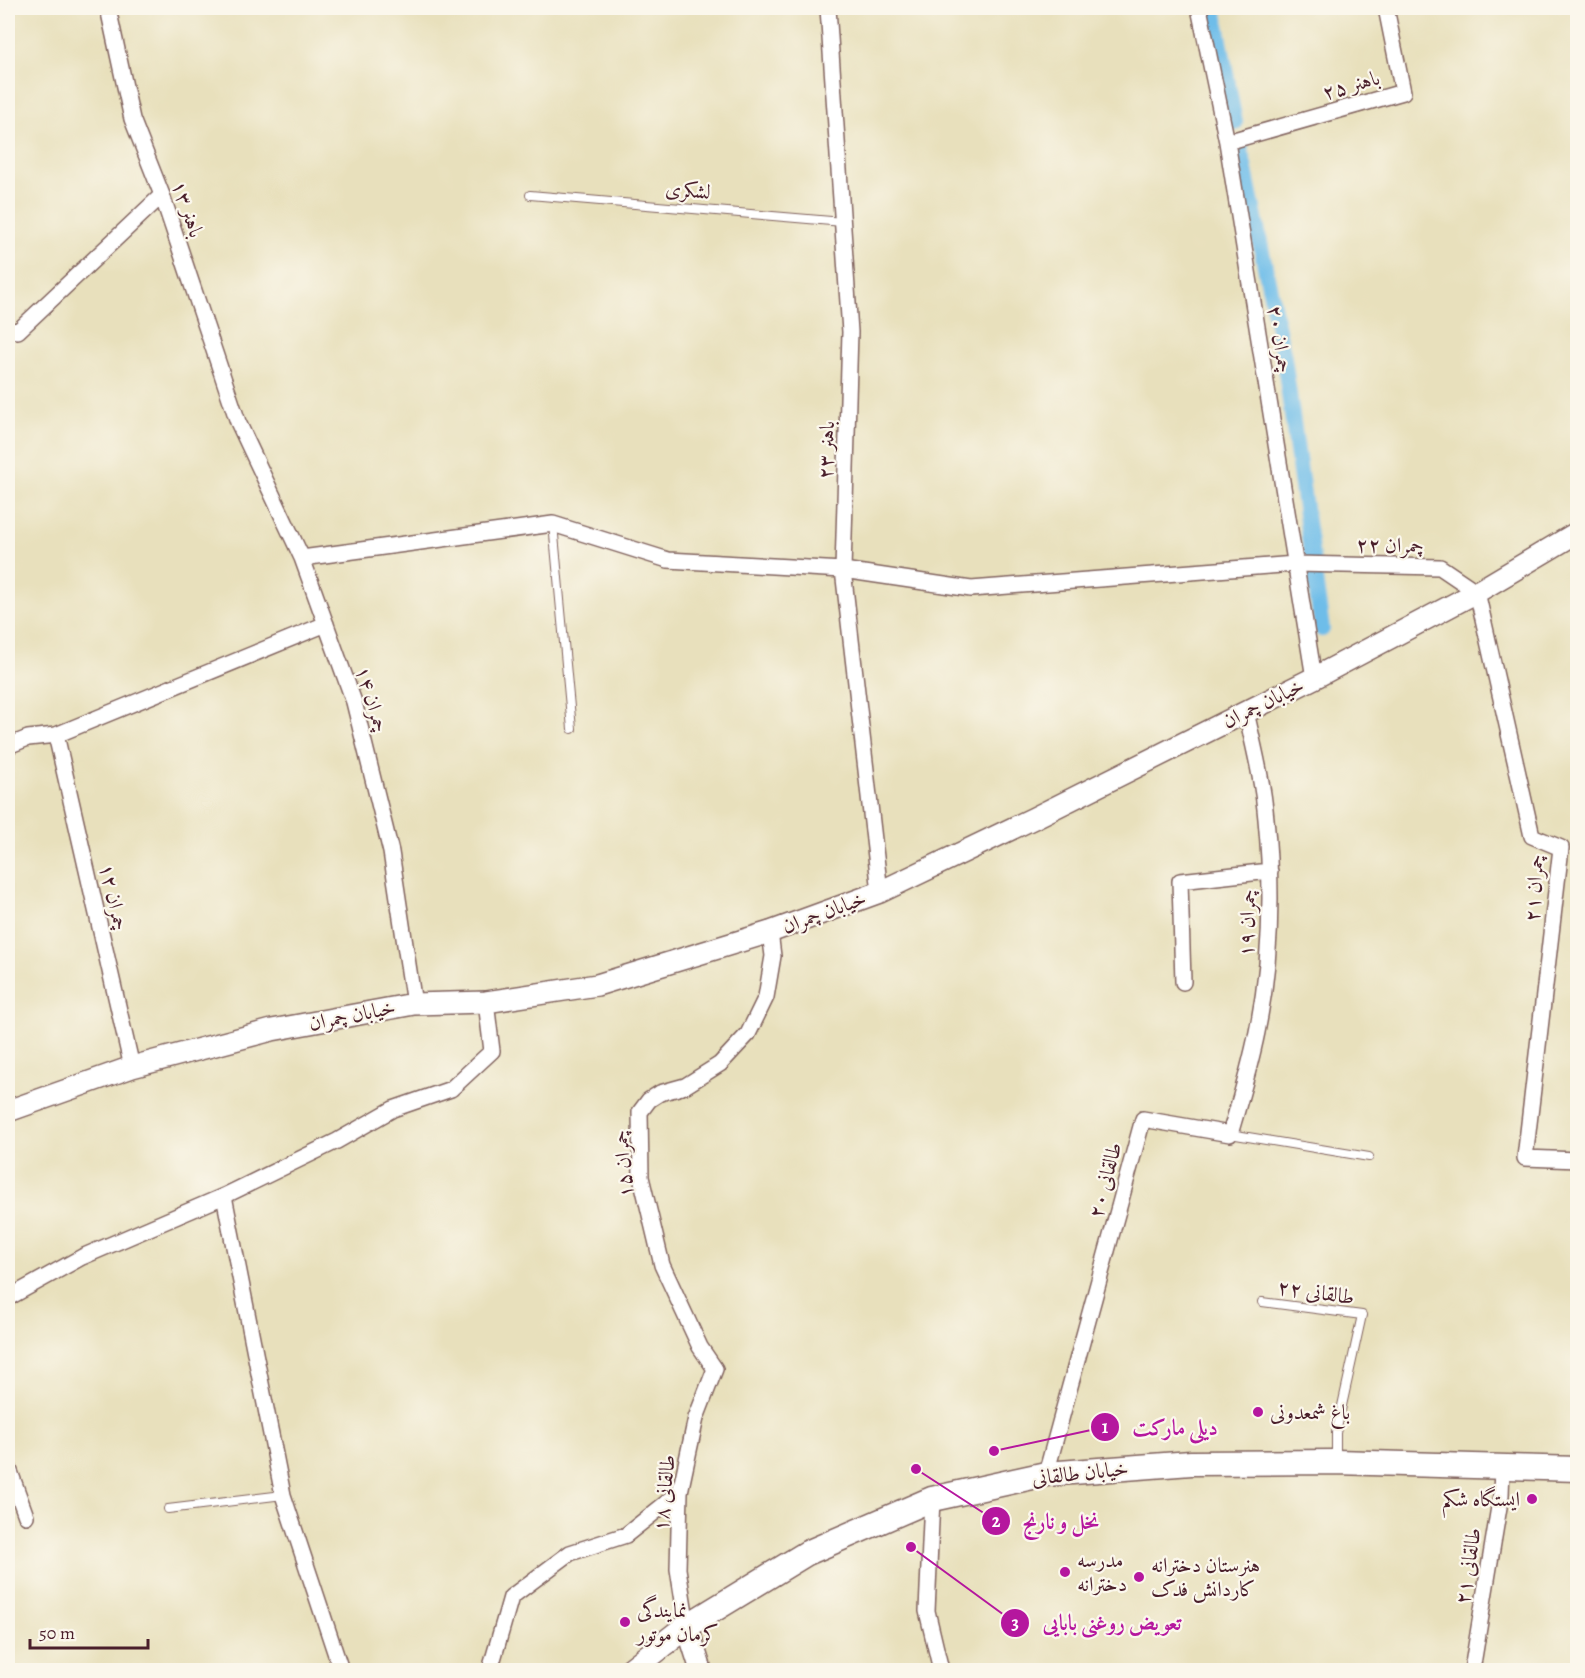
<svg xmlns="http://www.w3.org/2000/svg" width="1585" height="1678" font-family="Alegreya,Amiri,serif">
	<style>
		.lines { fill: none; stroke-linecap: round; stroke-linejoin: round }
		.canal { stroke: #6ebde9; stroke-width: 16 }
		.lane-casing { stroke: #81635e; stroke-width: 10 }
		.street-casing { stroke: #81635e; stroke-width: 18 }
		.secondary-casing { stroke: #81635e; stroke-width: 24 }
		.primary-casing { stroke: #81635e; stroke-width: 27 }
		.lane { stroke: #fff; stroke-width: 8 }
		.street { stroke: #fff; stroke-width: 15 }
		.secondary { stroke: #fff; stroke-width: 21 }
		.primary { stroke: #fff; stroke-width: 24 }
		.poi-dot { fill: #b5179e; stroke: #fbf7ec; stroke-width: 2 }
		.labels { text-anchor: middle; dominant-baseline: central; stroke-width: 4.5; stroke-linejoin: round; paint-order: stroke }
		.street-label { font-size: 21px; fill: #4a1f2b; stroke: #fbf7ec }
		.poi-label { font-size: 21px; fill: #4a1f2b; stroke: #fbf7ec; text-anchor: start }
		.leader { fill: none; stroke: #b5179e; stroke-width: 2 }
		.callout-dot { fill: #b5179e; stroke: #fbf7ec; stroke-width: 2 }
		.mark-label { font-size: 18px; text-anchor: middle; font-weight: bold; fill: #fff }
		.callout-label { font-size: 22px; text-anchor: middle; font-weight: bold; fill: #b5179e; stroke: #fbf7ec; stroke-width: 4.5; stroke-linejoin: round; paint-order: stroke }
	</style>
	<rect width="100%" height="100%" fill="#fbf7ec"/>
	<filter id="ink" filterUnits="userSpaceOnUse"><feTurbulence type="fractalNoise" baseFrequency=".0167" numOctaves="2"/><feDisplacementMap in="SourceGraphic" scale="12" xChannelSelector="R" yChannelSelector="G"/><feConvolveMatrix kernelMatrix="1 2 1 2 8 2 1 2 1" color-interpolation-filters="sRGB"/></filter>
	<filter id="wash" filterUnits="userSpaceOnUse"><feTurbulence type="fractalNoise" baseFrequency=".008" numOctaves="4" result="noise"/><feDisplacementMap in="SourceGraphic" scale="24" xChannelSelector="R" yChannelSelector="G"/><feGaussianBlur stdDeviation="1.35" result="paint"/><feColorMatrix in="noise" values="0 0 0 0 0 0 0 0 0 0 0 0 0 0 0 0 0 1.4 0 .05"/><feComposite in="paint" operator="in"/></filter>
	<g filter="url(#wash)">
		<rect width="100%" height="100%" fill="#e8e0bc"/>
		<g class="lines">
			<!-- canal -->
			<path class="canal" d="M1214 8 1235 123
				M1240 146 1284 358 1322 629"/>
		</g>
	</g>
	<g filter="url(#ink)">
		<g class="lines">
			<defs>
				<path id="lane" d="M530 195 843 222
					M553 524 572 729
					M1230 1134 1369 1157
					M1262 1302 1362 1315 1336 1433V1460
					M168 1509 283 1495"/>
				<path id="street" d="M108 8 132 119 162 195 238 422 302 558 354 702 391 852 414 1004
					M828 8 850 332 843 570 880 892
					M1199 8 1227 142 1314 678
					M1227 142 1403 92 1386 8
					M8 330 18 331 162 195
					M302 558 553 524 668 560 843 570 971 589 1295 564 1440 567 1477 592 1532 836 1561 848 1525 1158 1578 1160
					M56 735 132 1067
					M8 746 28 738 56 735 326 624
					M1183 982 1180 881 1270 871
					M224 1196 283 1495 341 1670
					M8 1298 82 1257 224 1196 337 1141 393 1109 451 1089 492 1051 486 1002
					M8 1466 26 1516
					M1046 1474 1143 1119 1230 1134C1240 1100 1250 1067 1257 1032 1271 963 1273 890 1266 819 1263 783 1254 747 1246 712
					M932 1499 927 1611 941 1670
					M687 1626 678 1569 680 1492 696 1418 715 1369 700 1347 662 1265 641 1177 640 1112 649 1100 660 1093 685 1086 720 1064 748 1034 766 997 773 956 770 932
					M490 1670 511 1597 570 1553 626 1535 680 1492
					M1472 1670 1501 1495 1502 1467"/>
				<path id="secondary" d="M8 1111 132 1067 272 1030 414 1004 486 1002 597 985 770 932 880 892 1034 818 1314 678 1477 592 1578 532
					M687 1626 701 1670"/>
				<path id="primary" d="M631 1670 687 1626 807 1553 932 1499 1046 1474 1191 1463 1336 1462 1578 1469"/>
			</defs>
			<!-- lane casing -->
			<use href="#lane" class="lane-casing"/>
			<!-- street casing -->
			<use href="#street" class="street-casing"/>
			<!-- secondary casing -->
			<use href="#secondary" class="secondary-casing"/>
			<!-- primary casing -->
			<use href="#primary" class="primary-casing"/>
			<!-- lane -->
			<use href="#lane" class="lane"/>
			<!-- street -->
			<use href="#street" class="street"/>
			<!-- secondary -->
			<use href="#secondary" class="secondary"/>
			<!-- primary -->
			<use href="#primary" class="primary"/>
		</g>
	</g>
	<!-- markers -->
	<g class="poi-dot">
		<circle cx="1258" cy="1412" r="6"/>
		<circle cx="1532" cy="1499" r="6"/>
		<circle cx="1065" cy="1572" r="6"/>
		<circle cx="1139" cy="1577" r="6"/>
		<circle cx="625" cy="1622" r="6"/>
	</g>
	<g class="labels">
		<!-- street labels -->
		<g class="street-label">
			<text transform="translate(1351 85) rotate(-16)">باهنر ۲۵</text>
			<text transform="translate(688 190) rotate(5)">لشکری</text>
			<text transform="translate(188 209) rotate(71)">باهنر ۱۳</text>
			<text transform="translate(1280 339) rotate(81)">چمران ۲۰</text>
			<text transform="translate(826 450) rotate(-88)">باهنر ۲۳</text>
			<text transform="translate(1390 545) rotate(1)">چمران ۲۲</text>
			<text transform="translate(372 699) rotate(73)">چمران ۱۴</text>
			<text transform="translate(1263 703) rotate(-26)">خیابان چمران</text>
			<text transform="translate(1534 888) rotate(-86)">چمران ۲۱</text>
			<text transform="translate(114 897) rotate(77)">چمران ۱۲</text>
			<text transform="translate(824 912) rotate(-20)">خیابان چمران</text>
			<text transform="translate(1247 923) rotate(-88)">چمران ۱۹</text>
			<text transform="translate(352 1015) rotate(-11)">خیابان چمران</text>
			<text transform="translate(623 1164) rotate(-95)">چمران ۱۵</text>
			<text transform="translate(1105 1180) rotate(-75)">طالقانی ۲۰</text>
			<text transform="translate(1316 1292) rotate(8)">طالقانی ۲۲</text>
			<text transform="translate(1080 1473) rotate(-6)">خیابان طالقانی</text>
			<text transform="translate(664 1493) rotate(-84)">طالقانی ۱۸</text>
			<text transform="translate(1468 1566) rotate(-81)">طالقانی ۲۱</text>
		</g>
		<!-- poi labels -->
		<g class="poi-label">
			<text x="1270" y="1412">باغ شمعدونی</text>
			<text x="1520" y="1499" text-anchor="end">ایستگاه شکم</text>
			<text x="1077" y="1560">مدرسه<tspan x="1077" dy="24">دخترانه</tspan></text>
			<text x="1151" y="1565">هنرستان دخترانه<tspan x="1151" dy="24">کاردانش فدک</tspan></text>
			<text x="637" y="1610">نمایندگی<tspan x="637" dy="24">کرمان موتور</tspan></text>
		</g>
	</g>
	<!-- callouts -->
	<path class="leader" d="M994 1451L1105 1427M916 1469L996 1521M911 1547L1015 1623"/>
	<g class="callout-dot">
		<circle cx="994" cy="1451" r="6"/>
		<circle cx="916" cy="1469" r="6"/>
		<circle cx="911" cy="1547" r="6"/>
		<circle cx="1105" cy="1427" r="15"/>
		<circle cx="996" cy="1521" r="15"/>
		<circle cx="1015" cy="1623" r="15"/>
	</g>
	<g class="mark-label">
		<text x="1105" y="1433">1</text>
		<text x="996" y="1527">2</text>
		<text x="1015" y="1629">3</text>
	</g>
	<g class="callout-label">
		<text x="1175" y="1435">دیلی مارکت</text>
		<text x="1061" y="1529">نخل و نارنج</text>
		<text x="1112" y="1630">تعویض روغنی بابایی</text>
	</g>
	<!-- margin -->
	<rect width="1585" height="1678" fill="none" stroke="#fbf7ec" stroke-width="30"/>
	<!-- scale -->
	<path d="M30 1639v9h118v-9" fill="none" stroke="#4a1f2b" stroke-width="3"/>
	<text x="39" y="1639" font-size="18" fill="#4a1f2b" stroke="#fbf7ec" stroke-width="4.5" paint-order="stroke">50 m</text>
</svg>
